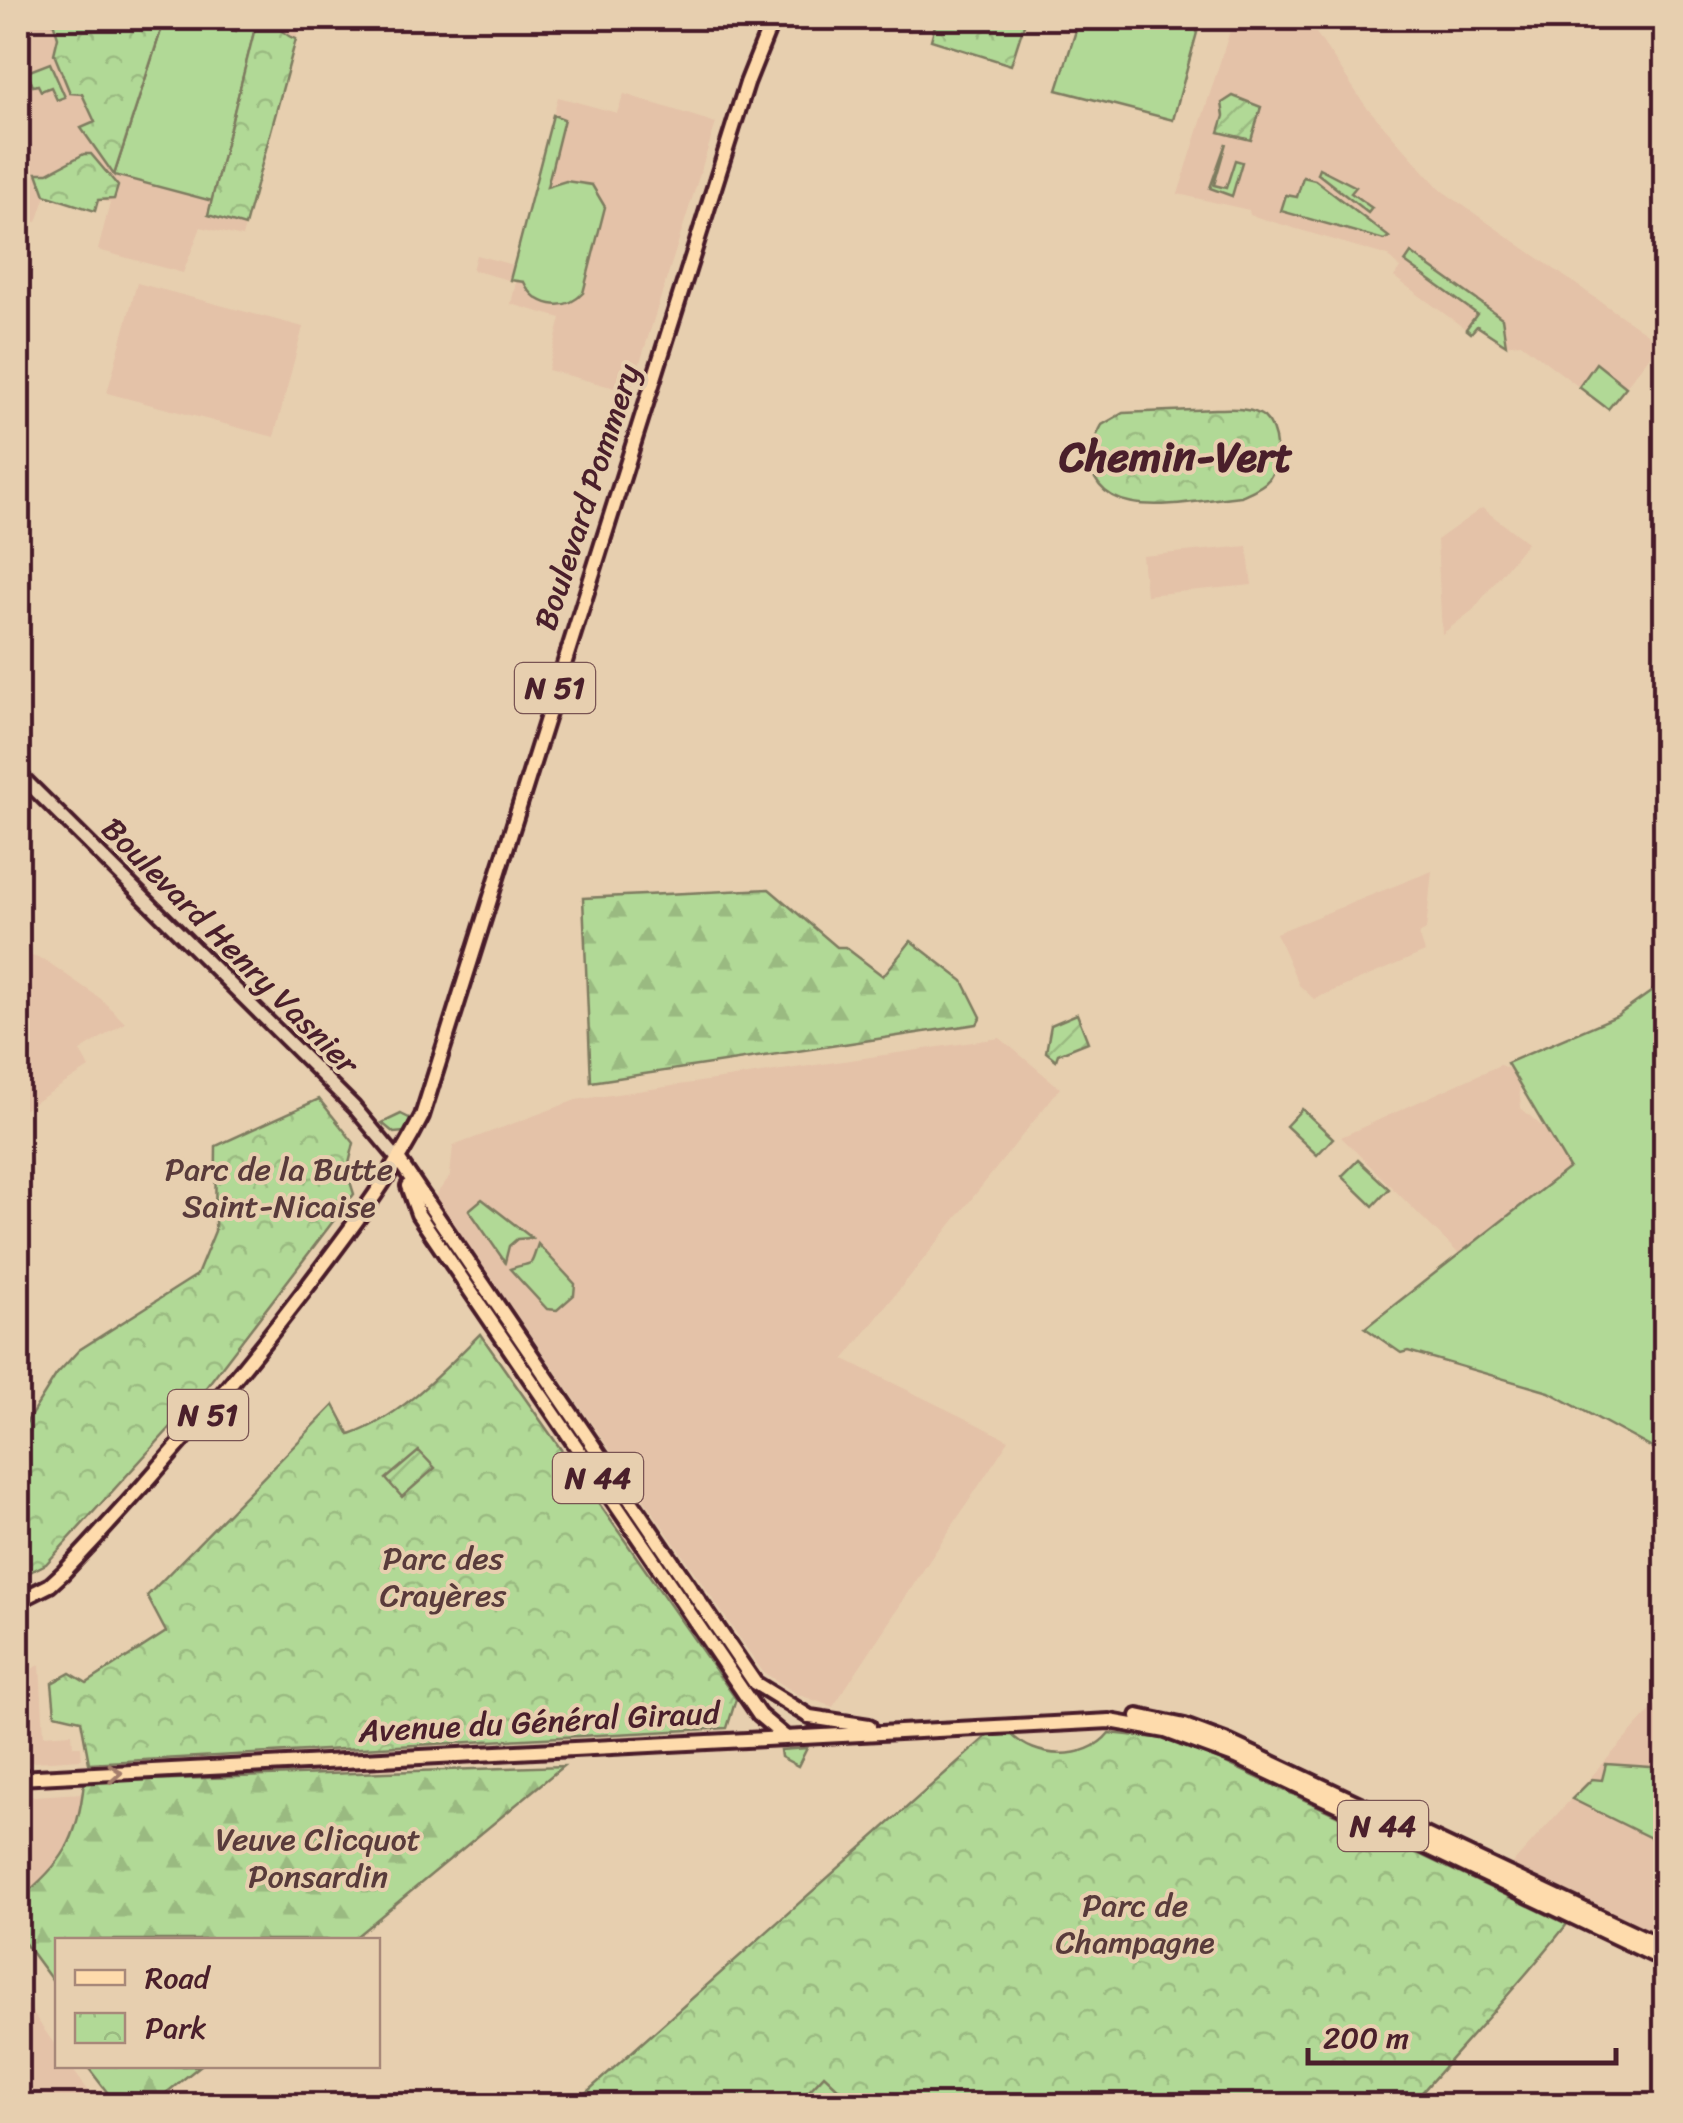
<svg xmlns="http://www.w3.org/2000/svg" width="1683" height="2123" font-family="Sriracha,sans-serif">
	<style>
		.built { fill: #e4c2a8 }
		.grass { fill: #b1d996; stroke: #7e7c60; stroke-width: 2.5 }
		.forest { fill: url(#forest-firs); stroke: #7e7c60; stroke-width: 2.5 }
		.park { fill: url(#park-crowns); stroke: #7e7c60; stroke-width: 2.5 }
		.garden { fill: url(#garden-furrows); stroke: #7e7c60; stroke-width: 2.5 }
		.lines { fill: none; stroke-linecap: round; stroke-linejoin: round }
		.secondary-casing { stroke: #4a1f2b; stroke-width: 19 }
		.primary-casing { stroke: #4a1f2b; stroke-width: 20 }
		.secondary { stroke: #e7cfaf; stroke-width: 11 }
		.primary { stroke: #fedbac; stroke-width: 12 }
		.oneway { stroke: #a47d6c }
		.labels { text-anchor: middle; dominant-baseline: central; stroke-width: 8; stroke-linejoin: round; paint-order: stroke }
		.shield { fill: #e7cfaf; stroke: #795453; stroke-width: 2.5 }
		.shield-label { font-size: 30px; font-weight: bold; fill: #4a1f2b }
		.street-label { font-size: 32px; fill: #4a1f2b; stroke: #e7cfaf }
		.park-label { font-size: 32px; fill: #593b3b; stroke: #e7cfaf }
		.district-label { font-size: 42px; font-weight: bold; fill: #4a1f2b; stroke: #e7cfaf }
	</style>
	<defs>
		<pattern id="forest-firs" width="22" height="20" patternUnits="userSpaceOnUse" patternTransform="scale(2.5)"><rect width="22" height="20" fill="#b1d996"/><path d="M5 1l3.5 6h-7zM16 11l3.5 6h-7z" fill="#9aba81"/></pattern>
		<pattern id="park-crowns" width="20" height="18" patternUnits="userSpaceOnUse" patternTransform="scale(2.5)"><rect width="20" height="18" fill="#b1d996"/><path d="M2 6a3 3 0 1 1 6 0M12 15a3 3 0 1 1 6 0" fill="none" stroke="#9aba81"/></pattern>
		<pattern id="garden-furrows" width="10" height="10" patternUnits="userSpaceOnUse" patternTransform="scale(2.5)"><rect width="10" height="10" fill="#b1d996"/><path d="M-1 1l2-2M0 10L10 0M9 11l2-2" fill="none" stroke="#9aba81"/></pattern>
	</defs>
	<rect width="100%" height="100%" fill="#e7cfaf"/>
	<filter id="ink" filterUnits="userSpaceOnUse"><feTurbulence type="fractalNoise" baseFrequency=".01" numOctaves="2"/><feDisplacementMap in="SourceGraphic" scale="20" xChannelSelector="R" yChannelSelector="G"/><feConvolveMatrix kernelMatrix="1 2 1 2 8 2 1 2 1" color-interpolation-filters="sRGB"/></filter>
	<g filter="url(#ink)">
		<!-- built -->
		<path class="built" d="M18 18H302L242 237 201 227 183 273 98 250 110 203 98 200 95 211 46 196 37 222 24 220 18 205Z
			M861 18H916L911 33Z
			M1234 18H1306L1365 105 1441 190 1660 343 1608 409 1521 343 1502 345 1477 326 1471 333 1394 277 1400 268 1388 256 1250 215 1249 210 1178 194Z
			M624 94 716 123 632 388 626 391 548 370 561 318 511 304 516 282 472 270 476 255 513 265 558 97 617 113Z
			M137 283 303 327 274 437 107 393Z
			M1482 508 1527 542 1473 610 1442 634 1437 540Z
			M1247 546 1252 585 1146 595 1142 556Z
			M1432 871 1426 930 1419 934 1425 952 1314 999 1299 985 1276 933Z
			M18 952 45 960 101 999 125 1023 80 1051 89 1068 18 1113Z
			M1000 1038 1060 1088 844 1359 1009 1440 833 1707 797 1694 763 1672 435 1196 450 1176 453 1146 576 1100Z
			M1500 1065 1518 1073 1521 1108 1546 1130 1665 1104V1455L1549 1392 1428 1359 1370 1328 1459 1254 1341 1137Z
			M40 1665 44 1735 72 1733 73 1746H81L82 1759 18 1763V1675Z
			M1665 1695V1948L1504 1873Z
			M83 1793 79 1827 50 1873 18 1900V1797Z
			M18 1992 57 2048 58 2066H70L99 2105H18Z"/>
		<!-- grass -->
		<path class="grass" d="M165 18 236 30 238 19 256 24 212 201 114 175Z
			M1080 18H1201L1173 120 1057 90Z
			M50 63 65 97 57 100 51 87 41 91 38 85 33 86 27 72Z
			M553 115 564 119 547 187 566 181 592 185 605 207 583 293C564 313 535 306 524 282L510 280Z
			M1226 143 1214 185 1226 188 1235 160 1242 162 1232 196 1210 188Z
			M1319 168 1356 187 1351 193 1372 208 1368 213 1317 173Z
			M1303 177 1315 180 1389 237 1384 240 1281 211 1286 195 1297 197Z
			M1411 253 1502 318 1506 345 1477 326 1471 333 1466 329 1477 314 1405 262Z
			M1596 363 1626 387 1608 409 1579 387Z
			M1665 982V1455L1549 1392 1408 1351 1401 1353 1365 1328 1569 1168 1507 1063 1617 1016Z
			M1302 1109 1333 1138 1317 1155 1286 1126Z
			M401 1114 413 1120 405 1132 394 1133 382 1123Z
			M1358 1160 1389 1189 1373 1206 1342 1176Z
			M482 1199 532 1238 517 1239 509 1246 505 1262 469 1210Z
			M538 1244 575 1284 574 1295 557 1310 547 1309 510 1269C535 1260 529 1271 538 1244Z
			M807 1748 798 1766 781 1757 780 1750Z
			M1606 1764 1665 1768V1845L1572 1799 1592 1779 1602 1780Z"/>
		<!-- forest -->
		<path class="forest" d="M769 889 837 947H845L883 976 911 941 963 981 981 1017 977 1024 591 1082 583 898Z
			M563 1766 352 1940H58L57 1987 18 1934V1900C63 1864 78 1840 84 1782Z
			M87 2066H200L151 2105H117Z"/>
		<!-- park -->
		<path class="park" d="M52 18H165L114 175 81 128 95 122 82 94 70 93 54 54 58 37Z
			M178 18C206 17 244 11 270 22 280 26 283 35 296 39L245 226 208 215 256 24 238 19 236 31Z
			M937 18H1026L1011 65 931 40Z
			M84 154H91L118 186 114 199 98 200 95 211 45 195 37 173H48Z
			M1216 409C1231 409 1252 407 1264 417 1279 431 1280 463 1269 479 1263 487 1250 492 1241 496 1190 500 1089 530 1089 450L1102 425 1123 413Z
			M319 1099 354 1143 347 1172 354 1194 201 1394 46 1564 18 1578V1436L56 1375 79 1350 197 1275 215 1231 216 1146Z
			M480 1334 736 1699 727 1728 89 1763 81 1720 55 1714 52 1683 70 1673 87 1683 166 1632 147 1596 334 1405 350 1435C401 1417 443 1371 480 1334Z
			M1109 1733 1167 1739 1203 1752 1567 1924C1518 1987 1463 2044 1411 2105L571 2106 987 1736 1011 1734C1035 1759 1086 1762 1109 1733Z"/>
		<!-- garden -->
		<path class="garden" d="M1233 96 1261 107 1251 140 1219 132 1224 116 1222 103Z
			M1077 1014 1088 1042 1058 1054 1056 1060 1046 1052 1051 1025Z
			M419 1451 435 1468 402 1497 386 1479Z
			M824 2075 856 2105H796Z"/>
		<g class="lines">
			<defs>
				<path id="secondary" d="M18 773 354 1107 400 1162"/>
				<path id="primary" d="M400 1162 755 1683 810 1717 869 1726
					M408 1186 418 1214 759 1715 785 1737
					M18 1601 50 1585 63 1573C150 1481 231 1387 307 1287 349 1231 391 1178 422 1116L747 83 773 18
					M1138 1716 1185 1726 1228 1742 1666 1948
					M18 1778 1110 1721 1166 1731 1237 1757 1666 1961"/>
			</defs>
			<!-- secondary casing -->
			<use href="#secondary" class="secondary-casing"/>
			<!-- primary casing -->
			<use href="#primary" class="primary-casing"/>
			<!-- secondary -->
			<use href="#secondary" class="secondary"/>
			<!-- primary -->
			<use href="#primary" class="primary"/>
		</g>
		<!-- one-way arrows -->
		<defs><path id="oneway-chevron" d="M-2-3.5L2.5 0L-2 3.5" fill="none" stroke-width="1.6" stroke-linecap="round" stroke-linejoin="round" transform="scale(2.5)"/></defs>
		<use class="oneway" href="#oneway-chevron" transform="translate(115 1773) rotate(-3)"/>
	</g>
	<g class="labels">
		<!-- shield labels -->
		<g class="shield">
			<rect x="515" y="663" width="80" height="50" rx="8"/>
			<rect x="168" y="1390" width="80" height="50" rx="8"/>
			<rect x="553" y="1453" width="90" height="50" rx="8"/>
			<rect x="1338" y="1801" width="90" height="50" rx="8"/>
		</g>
		<g class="shield-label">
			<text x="555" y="688">N 51</text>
			<text x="208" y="1415">N 51</text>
			<text x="598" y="1478">N 44</text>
			<text x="1383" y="1826">N 44</text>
		</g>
		<!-- street labels -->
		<g class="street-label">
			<text transform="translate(587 497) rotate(-72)">Boulevard Pommery</text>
			<text transform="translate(230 946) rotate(45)">Boulevard Henry Vasnier</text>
			<text transform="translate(539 1722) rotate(-3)">Avenue du Général Giraud</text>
		</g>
		<!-- park labels -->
		<g class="park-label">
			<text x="279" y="1169">Parc de la Butte<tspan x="279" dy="37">Saint-Nicaise</tspan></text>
			<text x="443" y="1558">Parc des<tspan x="443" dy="37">Crayères</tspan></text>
			<text x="318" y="1839">Veuve Clicquot<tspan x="318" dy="37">Ponsardin</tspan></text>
			<text x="1135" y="1905">Parc de<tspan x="1135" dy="37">Champagne</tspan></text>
		</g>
		<!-- district labels -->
		<g class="district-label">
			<text x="1176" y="457">Chemin-Vert</text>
		</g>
	</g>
	<!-- margin -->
	<rect width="1683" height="2123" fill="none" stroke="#e7cfaf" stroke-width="60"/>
	<rect x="30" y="30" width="1623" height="2063" fill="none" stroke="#4a1f2b" stroke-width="4" filter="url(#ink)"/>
	<!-- legend -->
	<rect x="55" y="1938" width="325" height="130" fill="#e7cfaf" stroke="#a8897a" stroke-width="2.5"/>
	<rect x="75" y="1970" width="50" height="15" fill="#fedbac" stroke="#a8897a" stroke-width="2.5"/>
	<text x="145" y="1988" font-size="30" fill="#4a1f2b">Road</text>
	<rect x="75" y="2013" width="50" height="30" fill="url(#park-crowns)" stroke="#a8897a" stroke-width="2.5"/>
	<text x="145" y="2038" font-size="30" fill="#4a1f2b">Park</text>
	<!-- scale -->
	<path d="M1308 2048v15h308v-15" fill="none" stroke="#4a1f2b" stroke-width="5"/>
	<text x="1323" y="2048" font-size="30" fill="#4a1f2b" stroke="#e7cfaf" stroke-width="8" paint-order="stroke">200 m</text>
</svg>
